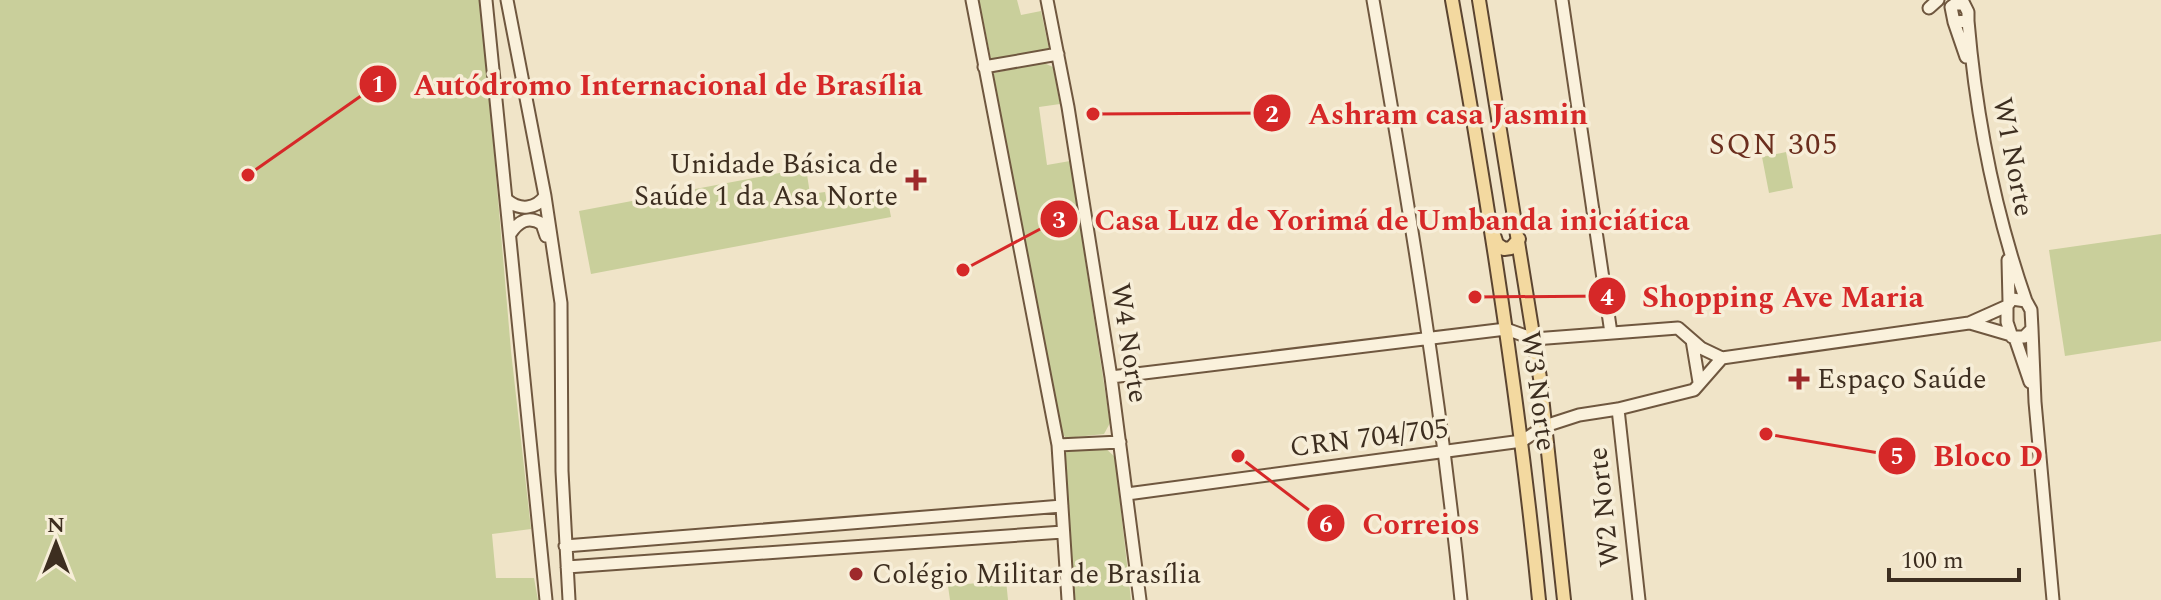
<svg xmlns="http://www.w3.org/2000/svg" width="2161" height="600" font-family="Spectral,serif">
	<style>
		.green { fill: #c9cf9b }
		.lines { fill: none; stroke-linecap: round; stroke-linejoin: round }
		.secondary-casing { stroke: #6f573f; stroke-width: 15 }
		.primary-casing { stroke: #5b4430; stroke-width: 16 }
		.secondary { stroke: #faf1dc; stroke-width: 11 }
		.primary { stroke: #f3d9a0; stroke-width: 12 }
		.poi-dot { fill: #9e2a2b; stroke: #f7eed8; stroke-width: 3 }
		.labels { text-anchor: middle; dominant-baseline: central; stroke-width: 7; stroke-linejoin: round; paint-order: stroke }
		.street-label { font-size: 28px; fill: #3d2e20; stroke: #f7eed8 }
		.poi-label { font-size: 28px; fill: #3d2e20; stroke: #f7eed8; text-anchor: start }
		.neighbourhood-label { font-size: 30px; letter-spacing: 2px; fill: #6b2e1e; stroke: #f7eed8 }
		.leader { fill: none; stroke: #d62828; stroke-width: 3 }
		.callout-dot { fill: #d62828; stroke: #f7eed8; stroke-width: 3 }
		.mark-label { font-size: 24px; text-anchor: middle; font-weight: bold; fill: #fff }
		.callout-label { font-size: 30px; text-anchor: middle; font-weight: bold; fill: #d62828; stroke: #f7eed8; stroke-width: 7; stroke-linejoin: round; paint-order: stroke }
	</style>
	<rect width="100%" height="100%" fill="#f0e4c8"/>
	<!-- green -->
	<path class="green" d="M0 0H481L511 351 531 529 492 534 496 578H534L538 600H0Z
		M979 0H1017L1021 15 1041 11 1049 49 1044 53 998 61 991 59Z
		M1044 63 1053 67 1060 104 1039 107 1047 165 1070 161 1110 423 1104 434 1066 438 1062 433 1008 153 989 74Z
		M1786 152 1793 188 1769 193 1762 157Z
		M806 168 810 194 825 192 828 207 887 196 891 217 591 274 579 211Z
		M2161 234V341L2065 356 2049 250Z
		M1104 447 1115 457 1131 600H1075L1063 455 1066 452Z
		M1006 580 1008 600H950L948 586Z"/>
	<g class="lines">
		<defs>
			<path id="secondary" d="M486 0 546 600
				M507 0 545 196 561 303 562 471 569 600
				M972 0 1058 445 1068 600
				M1047 0 1068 107 1111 377 1140 600
				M1373 0C1408 200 1441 398 1461 600
				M1562 0 1611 333
				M1962 0 1968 12V21L1954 22 1951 7 1955 4H1964
				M1929 8 1938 0
				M1968 21C1976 115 1995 212 2026 301
				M1954 22 1966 57
				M984 67 1058 54
				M507 200C520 211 536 209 545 196
				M510 234C518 222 528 215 542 224L546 236
				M2008 260 2009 302
				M2012 299 2026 301 2031 310 2032 329 2024 337H2012L2007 322V306Z
				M1970 323 2011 335
				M2032 329 2035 402 2053 600
				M2015 338 2030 382
				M1692 340 1699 382
				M1722 358 1969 323 2007 306
				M1111 377 1506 329 1534 339 1678 328 1701 348 1722 358
				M1618 409 1639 600
				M1058 445 1120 442
				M1127 494 1522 441 1545 426 1579 415 1618 409 1694 390 1722 358
				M565 546 1062 506
				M567 567 1063 532"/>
			<path id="primary" d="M1452 0C1488 199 1519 399 1539 600
				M1479 0 1540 378 1564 600
				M1494 235 1497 244 1504 249 1511 248 1519 239"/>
		</defs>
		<!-- secondary casing -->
		<use href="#secondary" class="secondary-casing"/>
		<!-- primary casing -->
		<use href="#primary" class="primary-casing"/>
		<!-- secondary -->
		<use href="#secondary" class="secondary"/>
		<!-- primary -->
		<use href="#primary" class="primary"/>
	</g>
	<!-- markers -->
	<g class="poi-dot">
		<path d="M912 168h8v8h8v8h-8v8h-8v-8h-8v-8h8z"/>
		<path d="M1795 367h8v8h8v8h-8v8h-8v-8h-8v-8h8z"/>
		<circle cx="856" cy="574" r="8"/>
	</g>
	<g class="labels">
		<!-- street labels -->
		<g class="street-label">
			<text transform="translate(2013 157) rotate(79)">W1 Norte</text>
			<text transform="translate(1129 343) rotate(81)">W4 Norte</text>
			<text transform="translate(1538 391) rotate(82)">W3 Norte</text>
			<text transform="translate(1369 438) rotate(-7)">CRN 704/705</text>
			<text transform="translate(1604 507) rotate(-96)">W2 Norte</text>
		</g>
		<!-- poi labels -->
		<g class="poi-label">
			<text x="898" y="164" text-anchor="end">Unidade Básica de<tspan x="898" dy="32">Saúde 1 da Asa Norte</tspan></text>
			<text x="1817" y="379">Espaço Saúde</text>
			<text x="872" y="574">Colégio Militar de Brasília</text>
		</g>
		<!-- neighbourhood labels -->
		<g class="neighbourhood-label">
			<text x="1774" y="145">SQN 305</text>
		</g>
	</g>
	<!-- callouts -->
	<path class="leader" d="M248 175L378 84M1093 114L1272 113M963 270L1059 219M1475 297L1607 296M1766 434L1897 456M1238 456L1326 523"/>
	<g class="callout-dot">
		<circle cx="248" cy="175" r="8"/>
		<circle cx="1093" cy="114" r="8"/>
		<circle cx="963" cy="270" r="8"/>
		<circle cx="1475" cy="297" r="8"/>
		<circle cx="1766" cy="434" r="8"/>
		<circle cx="1238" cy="456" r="8"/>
		<circle cx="378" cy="84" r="20"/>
		<circle cx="1272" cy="113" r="20"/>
		<circle cx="1059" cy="219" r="20"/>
		<circle cx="1607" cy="296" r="20"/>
		<circle cx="1897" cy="456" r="20"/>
		<circle cx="1326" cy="523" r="20"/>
	</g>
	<g class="mark-label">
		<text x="378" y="92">1</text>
		<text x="1272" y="122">2</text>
		<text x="1059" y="228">3</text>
		<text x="1607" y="305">4</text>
		<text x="1897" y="464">5</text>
		<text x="1326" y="532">6</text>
	</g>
	<g class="callout-label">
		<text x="668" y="95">Autódromo Internacional de Brasília</text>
		<text x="1448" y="124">Ashram casa Jasmin</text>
		<text x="1392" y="230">Casa Luz de Yorimá de Umbanda iniciática</text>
		<text x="1783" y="307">Shopping Ave Maria</text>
		<text x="1988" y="466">Bloco D</text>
		<text x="1421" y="534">Correios</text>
	</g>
	<!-- north arrow -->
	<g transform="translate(56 544)" stroke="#f7eed8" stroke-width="6" paint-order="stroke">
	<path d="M0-6L14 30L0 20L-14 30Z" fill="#3d2e20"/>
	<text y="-12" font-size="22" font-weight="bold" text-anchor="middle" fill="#3d2e20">N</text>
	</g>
	<!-- scale -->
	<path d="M1889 568v12h130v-12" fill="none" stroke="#3d2e20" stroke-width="4"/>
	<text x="1901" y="568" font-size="24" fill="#3d2e20" stroke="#f7eed8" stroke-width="6" paint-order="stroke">100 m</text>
</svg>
